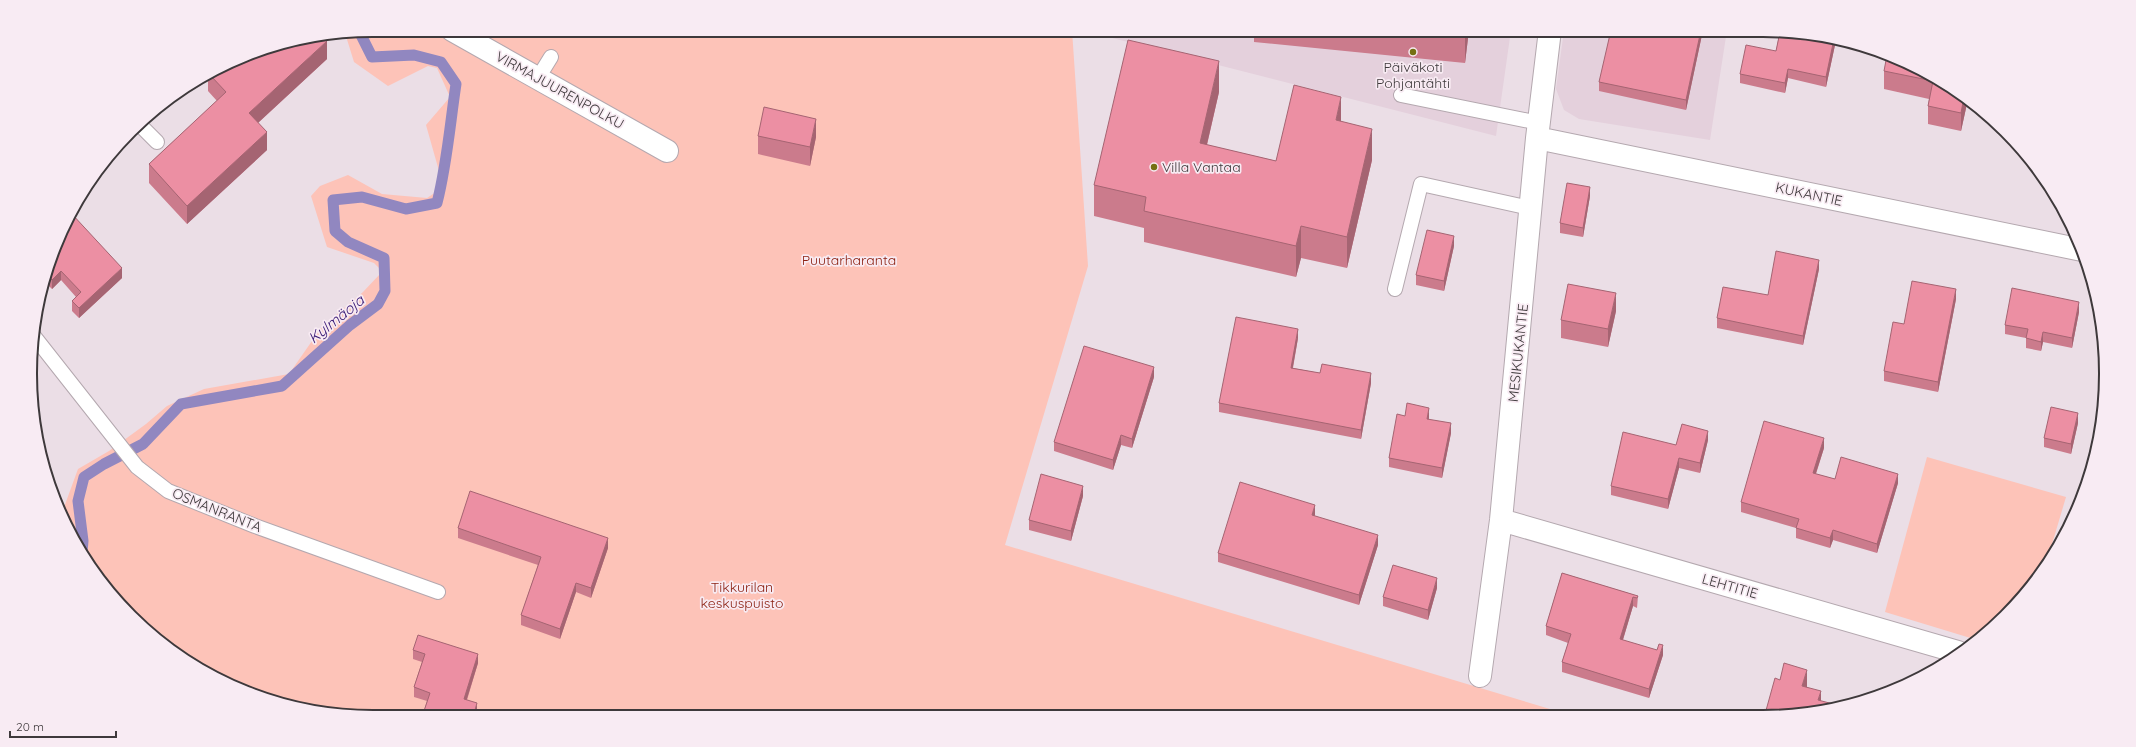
<svg xmlns="http://www.w3.org/2000/svg" width="2136" height="747" font-family="Quicksand,sans-serif">
	<style>
		.built { fill: #e4d0dc }
		.green { fill: #fdc3b8 }
		.lines { fill: none; stroke-linecap: round; stroke-linejoin: round }
		.stream { stroke: #9187c0; stroke-width: 11 }
		.lane-casing { stroke: #b4a8af; stroke-width: 16 }
		.street-casing { stroke: #b4a8af; stroke-width: 24 }
		.lane { stroke: #fff; stroke-width: 14 }
		.street { stroke: #fff; stroke-width: 22 }
		.wall { fill: #cb7b8c }
		.shaded-wall { fill: #a56472 }
		.building { fill: #ec8fa3; stroke: #a56472 }
		.poi-dot { fill: #757012; stroke: #f8ebf3; stroke-width: 1.5 }
		.labels { text-anchor: middle; dominant-baseline: central; stroke-width: 3.5; stroke-linejoin: round; paint-order: stroke }
		.poi-label { font-size: 14px; fill: #3e393b; stroke: #f8ebf3 }
		.street-label { font-size: 14px; fill: #3e393b; stroke: #f8ebf3 }
		.park-label { font-size: 14px; fill: #8c2112; stroke: #f8ebf3 }
		.water-label { font-size: 15px; font-style: italic; fill: #361673; stroke: #f8ebf3 }
		.rim { fill: none; stroke: #3e393b; stroke-width: 2 }
	</style>
	<rect width="100%" height="100%" fill="#ebdee6"/>
	<!-- built -->
	<path class="built" d="M1081 30H1511L1496 136Z
		M1564 30H1727L1710 140 1579 119 1564 110 1556 89Z"/>
	<!-- green -->
	<path class="green" d="M374 30H1072L1088 266 1005 545 1570 715 374 717 285 705 182 659 130 616 88 565 63 510 78 469 109 451 146 424 167 406 204 389 289 374 321 328 363 292 380 274V269L374 263 327 247 311 196 320 186 348 175 382 194 427 198 436 192 439 171 426 125 450 97 437 68 428 66 388 86 354 62 345 33Z
		M1927 457 2066 497 2047 561 1989 632 1977 640 1885 612Z"/>
	<g class="lines">
		<!-- stream -->
		<path class="stream" d="M82 552 83 541 78 501 84 477 104 464 143 444 181 404 282 386 350 325 378 304 385 291 384 258 348 242 335 231 333 200 362 197 406 209 437 203C447 164 450 124 456 84L441 62 414 55 372 57 359 31"/>
		<defs>
			<path id="lane" d="M538 78 551 57
				M1401 95 1539 123
				M139 124 157 142
				M1395 289 1421 184 1530 208
				M33 335 137 467 168 491 255 526 438 592"/>
			<path id="street" d="M452 30 667 151
				M1537 138 2082 250
				M1501 520 1958 652
				M1480 676 1501 520 1537 138 1550 30"/>
		</defs>
		<!-- lane casing -->
		<use href="#lane" class="lane-casing"/>
		<!-- street casing -->
		<use href="#street" class="street-casing"/>
		<!-- lane -->
		<use href="#lane" class="lane"/>
		<!-- street -->
		<use href="#street" class="street"/>
	</g>
	<!-- wall -->
	<path class="wall" d="M1227 30H1469L1465 63 1254 42V33Z
		M1703 30 1686 110 1599 91V82Z
		M1769 31 1835 40V45L1826 87 1788 78 1785 93 1740 83V74L1776 51 1779 35 1769 32Z
		M242 56 327 59 258 123 267 150 187 224 149 183V164L217 101 208 91V77Z
		M1914 65 1968 99 1961 131 1928 124V106L1929 99 1884 89V71Z
		M1219 92 1207 145 1276 161 1341 121 1372 160 1347 268 1301 258 1296 277 1144 242V228L1094 216V185Z
		M758 136 816 137 810 166 758 154Z
		M1590 196 1583 237 1560 233V223Z
		M66 221 122 278 79 318 72 311V301L76 297 61 280 52 289 47 284Z
		M1454 246 1444 291 1416 285V275Z
		M1819 269 1803 345 1717 328V318L1768 295Z
		M1956 299 1938 392 1884 381V371L1904 324Z
		M1616 311 1608 347 1561 338V320Z
		M2079 312 2072 348 2043 342 2041 351 2026 348V338L2005 334V325Z
		M1298 338 1293 368 1371 383 1361 439 1219 412V403Z
		M1154 377 1132 448 1121 445 1113 470 1054 451V442Z
		M1405 416 1429 417V420L1451 433 1442 478 1389 467V458Z
		M2078 423 2071 454 2044 447V438Z
		M1708 440 1700 473 1679 468 1668 509 1611 495V486L1676 445Z
		M1824 448 1816 474 1835 479 1898 483 1877 553 1833 540 1830 548 1796 538V528L1741 512V502Z
		M1083 496 1071 541 1029 530V520Z
		M1315 515 1314 516 1378 545 1359 605 1218 562V553Z
		M458 528 608 548 591 598 576 592 560 639 521 625V615L538 565 458 538Z
		M1562 573 1638 596 1637 608 1633 606 1623 640 1663 655 1649 698 1562 672V662L1568 643 1546 635V626Z
		M1437 588 1428 620 1383 606V597Z
		M413 650 478 663 467 700 477 712 476 717H422L427 701 414 697V687L422 662 413 659Z"/>
	<!-- shaded-wall -->
	<path class="shaded-wall" d="M1465 30H1469L1465 63Z
		M1701 30H1703L1686 110V100Z
		M1834 39 1835 40V45L1826 87V77Z
		M327 41V59L249 131V113Z
		M1219 61V92L1200 174V143Z
		M1788 69V78L1785 93V83Z
		M1341 97V128L1336 120Z
		M1964 97 1968 99 1961 131V113Z
		M816 119V137L810 166V147Z
		M1372 129V160L1347 268V237Z
		M267 132V150L187 224V206Z
		M1590 187V196L1583 237V228Z
		M1301 226V258L1296 277V246Z
		M1454 236V246L1444 291V281Z
		M1819 260V269L1803 345V336Z
		M122 268V278L79 318V308Z
		M61 271V280L52 289V280Z
		M1956 289V299L1938 392V382Z
		M1616 293V311L1608 347V329Z
		M2079 302V312L2072 348V338Z
		M1298 329V338L1291 377V368Z
		M2043 332V342L2041 351V342Z
		M1154 367V377L1132 448V439Z
		M1371 373V383L1361 439V430Z
		M1429 408V417L1427 429V419Z
		M2078 413V423L2071 454V444Z
		M1451 423V433L1442 478V468Z
		M1708 431V440L1700 473V463Z
		M1121 435V445L1113 470V460Z
		M1824 438V448L1813 482V473Z
		M1679 458V468L1668 509V499Z
		M1898 474V483L1877 553V544Z
		M1083 486V496L1071 541V531Z
		M1315 505V515L1312 525V515Z
		M1833 530V540L1830 548V538Z
		M1378 535V545L1359 605V595Z
		M608 538V548L591 598V588Z
		M1437 578V588L1428 620V610Z
		M576 583V592L560 639V629Z
		M1633 597V606L1620 649V639Z
		M1663 645V655L1649 698V689Z
		M478 654V663L464 708V699Z
		M1807 670V688L1802 686Z
		M1821 691V710L1818 700Z
		M477 703V712L476 717H473Z"/>
	<!-- building -->
	<path class="building" d="M1446 30H1465V32Z
		M1611 30H1701L1686 100 1599 82Z
		M1780 32 1834 39 1826 77 1788 69 1785 83 1740 74 1746 45 1776 51Z
		M321 35 327 41 249 113 267 132 187 206 149 164 226 92 211 76 242 56 307 37Z
		M1128 40 1219 61 1200 143 1276 161 1294 85 1341 97 1336 120 1372 129 1347 237 1301 226 1296 246 1144 211 1146 197 1094 185Z
		M1887 55 1914 65 1964 97 1961 113 1928 106 1933 81 1884 71Z
		M764 107 816 119 810 147 758 136Z
		M1567 183 1590 187 1583 228 1560 223Z
		M71 213 122 268 79 308 72 301 81 292 61 271 52 280 49 276 66 221Z
		M1427 230 1454 236 1444 281 1416 275Z
		M1776 251 1819 260 1803 336 1717 318 1723 287 1768 295Z
		M1912 281 1956 289 1938 382 1884 371 1893 322 1904 324Z
		M1568 284 1616 293 1608 329 1561 320Z
		M2012 288 2079 302 2072 338 2043 332 2041 342 2026 338 2028 329 2005 325Z
		M1236 317 1298 329 1291 368 1320 373 1322 364 1371 373 1361 430 1219 403Z
		M1084 346 1154 367 1132 439 1121 435 1113 460 1054 442Z
		M1407 403 1429 408 1427 419 1451 423 1442 468 1389 458 1397 414 1405 416Z
		M2051 407 2078 413 2071 444 2044 438Z
		M1764 421 1824 438 1813 473 1835 479 1841 457 1898 474 1877 544 1833 530 1830 538 1796 528 1799 519 1741 502Z
		M1682 424 1708 431 1700 463 1679 458 1668 499 1611 486 1623 432 1676 445Z
		M1041 474 1083 486 1071 531 1029 520Z
		M1240 482 1315 505 1312 515 1378 535 1359 595 1218 553Z
		M470 491 608 538 591 588 576 583 560 629 521 615 541 557 458 528Z
		M1393 565 1437 578 1428 610 1383 597Z
		M1562 573 1638 596 1637 598 1633 597 1620 639 1657 650 1659 644 1663 645 1649 689 1562 662 1571 634 1546 626Z
		M418 635 478 654 464 699 477 703 473 717H422L430 693 414 687 425 654 413 650Z
		M1784 663 1807 670 1802 686 1821 691 1818 700 1837 705 1808 714H1765L1775 678 1780 680Z"/>
	<!-- markers -->
	<g class="poi-dot">
		<circle cx="1413" cy="52" r="4"/>
		<circle cx="1154" cy="167" r="4"/>
	</g>
	<g class="labels">
		<!-- poi labels -->
		<g class="poi-label">
			<text x="1413" y="67">Päiväkoti<tspan x="1413" dy="16">Pohjantähti</tspan></text>
			<text x="1162" y="167" text-anchor="start">Villa Vantaa</text>
		</g>
		<!-- street labels -->
		<g class="street-label">
			<text transform="translate(560 90) rotate(29)">VIRMAJUURENPOLKU</text>
			<text transform="translate(1809 194) rotate(12)">KUKANTIE</text>
			<text transform="translate(1518 353) rotate(-84)">MESIKUKANTIE</text>
			<text transform="translate(217 510) rotate(22)">OSMANRANTA</text>
			<text transform="translate(1730 586) rotate(16)">LEHTITIE</text>
		</g>
		<!-- park labels -->
		<g class="park-label">
			<text x="849" y="260">Puutarharanta</text>
			<text x="742" y="587">Tikkurilan<tspan x="742" dy="16">keskuspuisto</tspan></text>
		</g>
		<!-- water labels -->
		<g class="water-label">
			<text transform="translate(336 319) rotate(-39)">Kylmäoja</text>
		</g>
	</g>
	<!-- crop -->
	<path d="M0 0H2136V747H0ZM373 37H1763A336 336 0 0 1 2099 373V374A336 336 0 0 1 1763 710H373A336 336 0 0 1 37 374V373A336 336 0 0 1 373 37Z" fill="#f8ebf3" fill-rule="evenodd"/>
	<path class="rim" d="M373 37H1763A336 336 0 0 1 2099 373V374A336 336 0 0 1 1763 710H373A336 336 0 0 1 37 374V373A336 336 0 0 1 373 37Z"/>
	<!-- scale -->
	<path d="M10 731v6h106v-6" fill="none" stroke="#3e393b" stroke-width="2"/>
	<text x="16" y="731" font-size="12" fill="#3e393b" stroke="#f8ebf3" stroke-width="3" paint-order="stroke">20 m</text>
</svg>
